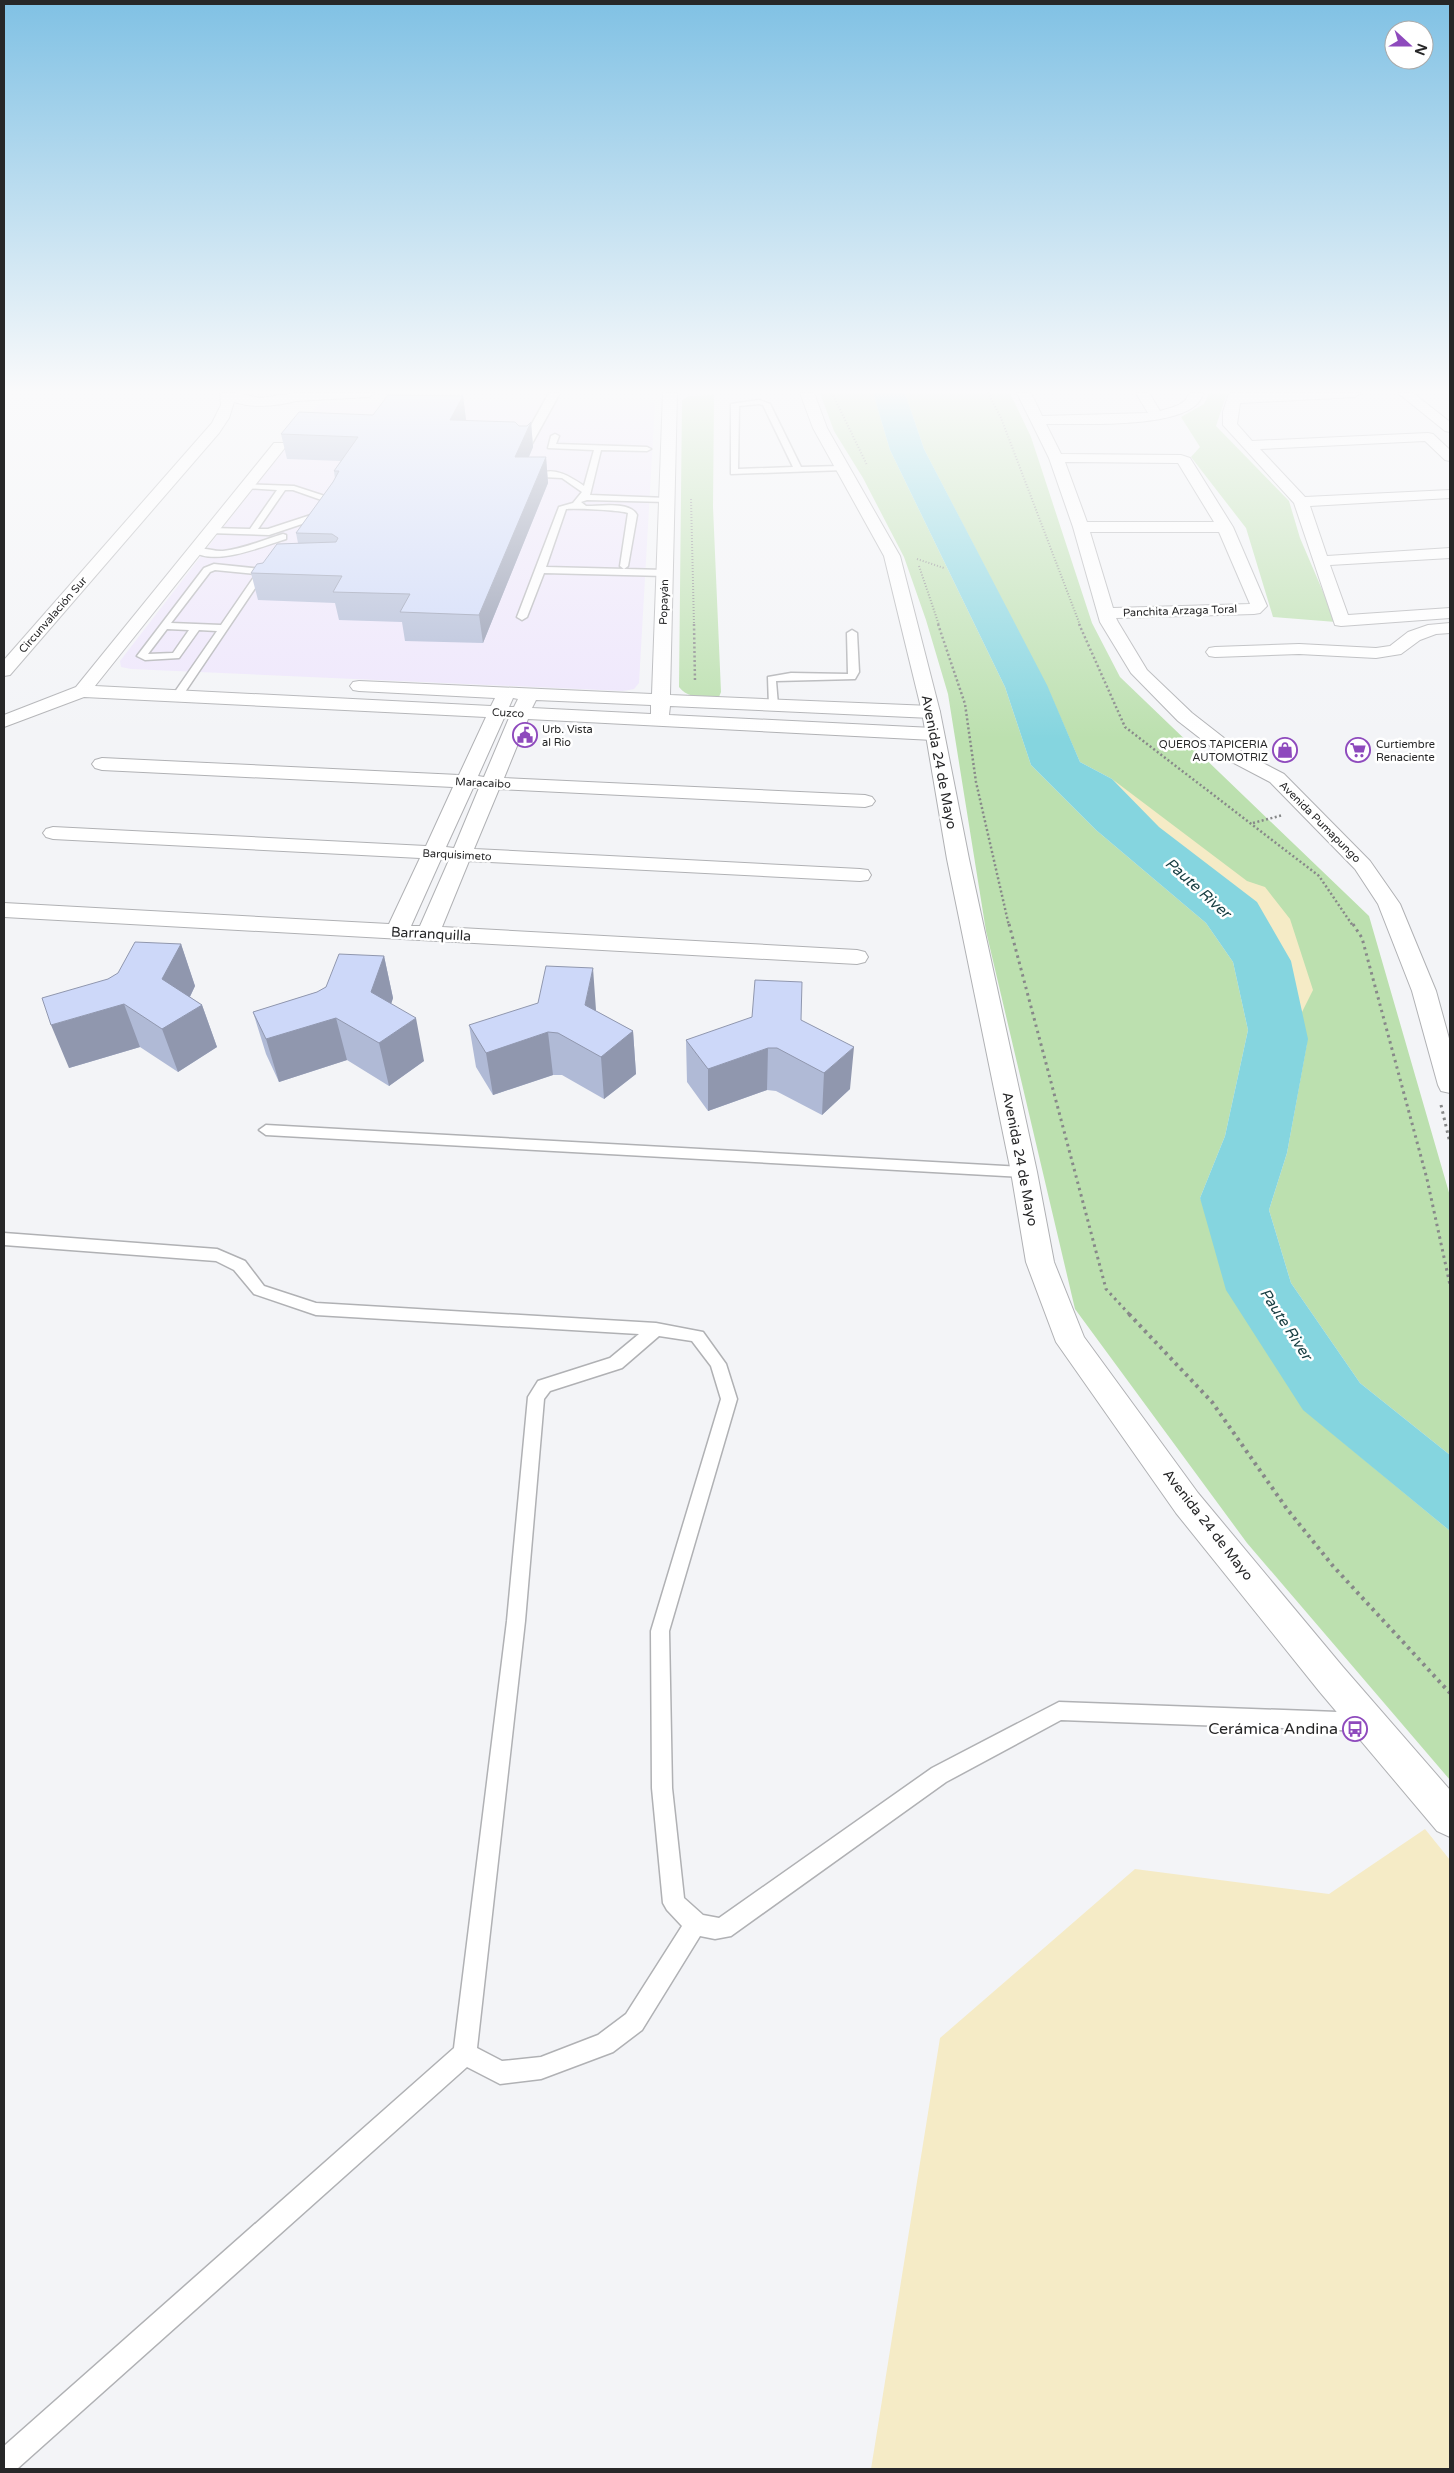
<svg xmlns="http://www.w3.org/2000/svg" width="1454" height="2473" font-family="'Varela Round',sans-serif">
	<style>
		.medical { fill: #eee6fc }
		.green { fill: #bce0af }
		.sand { fill: #f5ebc6 }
		.water { fill: #85d5df }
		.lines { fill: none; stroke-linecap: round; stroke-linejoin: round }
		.service-casing { stroke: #b0b1b4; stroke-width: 3 }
		.pedestrian-casing { stroke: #b0b1b4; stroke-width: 3 }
		.minor-casing { stroke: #b0b1b4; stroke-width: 2 }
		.secondary-casing { stroke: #b0b1b4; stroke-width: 2 }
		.trunk-casing { stroke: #b0b1b4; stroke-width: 2 }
		.path-far3 { stroke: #878889; stroke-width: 2; stroke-dasharray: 1 2; stroke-linecap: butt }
		.path-far2 { stroke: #878889; stroke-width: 2.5; stroke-dasharray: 2 2.5; stroke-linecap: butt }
		.path-far1 { stroke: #878889; stroke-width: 3; stroke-dasharray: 2.5 4; stroke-linecap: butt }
		.path { stroke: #878889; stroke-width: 4; stroke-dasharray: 3 4.5; stroke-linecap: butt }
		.service { fill: #fff; fill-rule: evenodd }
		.pedestrian { fill: #fff; fill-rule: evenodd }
		.minor { fill: #fff; fill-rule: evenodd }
		.secondary { fill: #fff; fill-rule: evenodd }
		.trunk { fill: #fff; fill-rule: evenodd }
		.wall { fill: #b0bad6 }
		.shaded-wall { fill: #9097ae }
		.building { fill: #cdd8f9; stroke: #9097ae }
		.labels { text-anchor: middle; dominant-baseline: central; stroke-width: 5; stroke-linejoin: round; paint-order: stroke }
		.far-street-label { font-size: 11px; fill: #272728; stroke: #fff }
		.far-poi-label { font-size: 11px; fill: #272728; stroke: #fff; text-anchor: start }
		.street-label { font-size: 14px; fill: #272728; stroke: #fff }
		.water-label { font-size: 15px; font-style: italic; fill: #1b4145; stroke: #fff }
		.near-poi-label { font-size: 16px; fill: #272728; stroke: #fff; text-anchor: end }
	</style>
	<rect width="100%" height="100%" fill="#f3f4f7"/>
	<!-- medical -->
	<path class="medical" d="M643 399 655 403 639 683 634 689 623 691 131 669 121 667 120 661 316 407 321 403Z"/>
	<!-- green -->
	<path class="green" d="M820 393H873L890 450 1005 687 1031 765 1096 830 1206 923 1233 962 1248 1030 1225 1136 1200 1198 1303 1409 1450 1531V1780L1247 1543 1075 1309 986 931 948 694 926 620 904 557 863 478 834 431Z
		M905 393H1010L1031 437 1092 623 1120 677 1369 916 1450 1196V1455L1360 1383 1291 1283 1269 1210 1287 1153 1307 1043 1112 779 1080 762 1048 689 924 449Z
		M1209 393H1227L1216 426 1289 501 1300 538 1336 622 1273 617 1246 528 1191 457 1200 447 1181 417 1204 404Z
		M714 395 713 507 721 692 719 697C705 697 688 699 679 687L682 400 689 396Z"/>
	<!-- sand -->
	<path class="sand" d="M1112 779 1247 881 1265 887 1290 919 1313 990 1302 1012 1286 977Z
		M1425 1829 1450 1860V2469H871L940 2038 1135 1869 1329 1894Z"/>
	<!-- water -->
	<path class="water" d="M873 393H905L924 449 1047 685 1080 762 1112 779 1159 827 1257 902 1291 961 1308 1039 1287 1153 1269 1210 1291 1283 1360 1383 1450 1455V1531L1303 1410 1226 1290 1200 1198 1225 1136 1248 1030 1233 962 1206 923 1096 830 1031 765 1005 687 890 450Z"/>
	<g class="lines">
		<defs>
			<path id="service" d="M759 400 770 404 801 467 841 466H844V470L731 474V404ZM759 404 763 405 793 467 738 469 739 406Z
				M555 434 559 436 556 444 647 447 651 449 647 451 601 450 590 495 667 498 671 500 667 502 587 500 581 502 586 506C600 506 630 501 637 515L628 566 624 569 620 566 628 513C620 510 574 508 566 509L546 567 665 570 669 573 665 576 544 573 527 617 522 620 517 617 559 507 573 503 582 492 562 478 543 477 539 475C553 465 572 478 584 486L594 450 548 448 551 436Z
				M242 484 294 486 337 500V507L329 515 269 535 209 533 208 531 212 528 250 529 277 490 245 488H242ZM285 490H293L330 503 323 511 268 529H258Z
				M283 534 286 535V539C263 546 214 567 193 551 200 545 213 552 223 551 243 549 263 540 283 534Z
				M214 564 262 569 266 572 181 698H173L172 696 217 631 199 630 179 658 145 660 137 656 204 568ZM215 570 256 574 221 625 171 623 210 572ZM167 629 189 630 173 653 148 654Z
				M852 630 857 633 859 672 855 679 776 681 778 705 769 707 768 677 791 673 848 674 847 633Z
				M266 1125 1024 1167 1029 1168 1031 1172 1029 1176 1024 1177 266 1135 259 1130Z
				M4 1233 217 1249 245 1261 264 1286 316 1303 656 1323 703 1332 726 1364 737 1399 669 1631 672 1788 684 1898 703 1915 719 1918 932 1768 1059 1702 1365 1713 1372 1715 1375 1722 1372 1729 1365 1731 1061 1720 946 1782 731 1936 715 1939 700 1936 642 2030 613 2052 541 2079 500 2084 467 2067 17 2469H4V2446L454 2048 507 1621 528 1397 538 1381 610 1358 639 1334 316 1315 254 1294 234 1270 216 1261 4 1245ZM659 1336 692 1341 711 1366 721 1399 651 1631 652 1788 663 1903 667 1910 682 1926 626 2014 598 2035 541 2057 502 2061 477 2048 525 1621 544 1399 550 1391 622 1368Z"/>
			<path id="pedestrian" d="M549 393H560L529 449H521L519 447Z"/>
			<path id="minor" d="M663 393H677L670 695 931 706 938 708 940 712 938 716 931 718 670 706 669 715 933 728 940 730 942 734 940 738 933 740 528 719 504 778 865 795 872 797 875 801 872 805 865 807 499 789 474 849 860 869 868 870 871 875 868 880 860 881 469 861 442 927 857 950 865 952 868 957 865 962 857 964 4 917V903L389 924 420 858 53 839 46 837 43 833 46 829 53 827 426 846 453 787 102 770 95 768 92 764 95 760 102 758 459 775 486 717 84 697 4 727V715L76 687 274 443H284L286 446 284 449 95 686 491 706 495 698 359 691 353 690 350 686 353 682 359 681 652 694ZM513 698 518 699 514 707H509ZM536 700 651 705V714L532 708ZM504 718H509L484 777 478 776ZM473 788H479L454 848 446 847ZM441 859 449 860 420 926H411Z
				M1017 393H1031L1042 416 1148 413 1136 393H1149L1160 411C1170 408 1187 405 1189 393H1203C1197 431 1076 423 1046 424L1061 454 1181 455 1190 458 1233 527 1267 606 1260 613 1254 614 1116 618 1118 622 1147 670 1192 713 1242 752 1284 774 1370 861 1400 904 1436 991 1450 1042V1093L1441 1091 1438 1085 1412 991 1378 904 1355 869 1270 782 1228 760 1178 721 1131 673 1100 622 1073 527 1049 458ZM1065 462 1178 463 1214 522H1087ZM1090 532H1219L1250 604 1113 608Z
				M1229 393H1361L1355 397 1240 403 1237 424 1252 441 1428 433 1433 434 1450 450V461L1445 460 1425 441 1260 449 1305 497 1450 490V498L1310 506 1327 556 1450 548V558L1330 565 1348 615 1450 608V618L1341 626 1335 625 1294 503 1223 425V412Z
				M1450 623V633L1436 634 1420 640 1401 654 1376 658 1299 654 1215 657 1209 656 1206 652 1209 648 1215 647 1299 644 1376 648 1390 646 1408 632 1428 625Z"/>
			<path id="secondary" d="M294 393H375L369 397 295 401 288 397Z
				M800 393H814L827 428 900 556 940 712 969 859 1037 1172 1054 1262 1084 1337 1198 1493 1343 1667 1450 1790V1837L1437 1831 1319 1691 1176 1513 1056 1342 1026 1262 1011 1172 947 859 922 712 884 556 813 428Z
				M1398 393H1413L1450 422V432L1445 431Z"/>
			<path id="trunk" d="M220 393H236L260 398 296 393 302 397 300 400C278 406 256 409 234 402L229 418 219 433 10 675 4 676V660L212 423 221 405Z"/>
		</defs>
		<!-- service casing -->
		<use href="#service" class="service-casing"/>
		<!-- pedestrian casing -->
		<use href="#pedestrian" class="pedestrian-casing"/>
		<!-- minor casing -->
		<use href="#minor" class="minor-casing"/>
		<!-- secondary casing -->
		<use href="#secondary" class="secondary-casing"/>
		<!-- trunk casing -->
		<use href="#trunk" class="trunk-casing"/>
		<!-- path-far3 -->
		<path class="path-far3" d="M832 393 867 465
			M988 393 1001 418 1080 625
			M691 499 694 625
			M917 559 944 568
			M919 566 939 625"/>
		<!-- path-far2 -->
		<path class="path-far2" d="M694 624 695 682
			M938 624 965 704 976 782 1009 926
			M1079 624 1125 727 1319 876 1353 926
			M1253 823 1283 815"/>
		<!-- path-far1 -->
		<path class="path-far1" d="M1009 924 1106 1289 1130 1315
			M1353 924 1362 938 1427 1179 1450 1285
			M1441 1105 1450 1143"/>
		<!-- path -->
		<path class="path" d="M1129 1314 1212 1402 1287 1509 1333 1566 1450 1693"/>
		<!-- service -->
		<use href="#service" class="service"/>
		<!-- pedestrian -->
		<use href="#pedestrian" class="pedestrian"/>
		<!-- minor -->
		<use href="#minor" class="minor"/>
		<!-- secondary -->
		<use href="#secondary" class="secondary"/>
		<!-- trunk -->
		<use href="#trunk" class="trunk"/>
	</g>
	<!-- wall -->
	<path class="wall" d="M463 396 466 420 519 426H527L531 422 533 447 529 457H546L548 483 483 643 405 641 402 622 339 620 335 603 258 600 251 573 263 563 298 543 296 533 333 482 335 479 334 471 341 461 287 459 281 434Z
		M181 944 195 986 190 997 202 1005 217 1047 178 1072 140 1047 69 1068 108 979Z
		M384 956 393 998 391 1004 424 1061 389 1086 347 1060 279 1082 266 1054 253 1012 317 992Z
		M596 1011 633 1031 636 1074 604 1099 562 1075H553L493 1095 476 1067 469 1025Z
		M801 1020 850 1089 822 1115 776 1091 767 1090 708 1111 687 1082 686 1040Z"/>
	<!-- shaded-wall -->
	<path class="shaded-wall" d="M463 396 466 420H450Z
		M531 422 533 447 518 482 515 457Z
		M546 457 548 483 483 643 479 615Z
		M181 944 195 986 179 1019 202 1005 217 1047 178 1072 162 1029V979Z
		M384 956 393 998 381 1035 371 992Z
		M593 968 596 1010 589 1048 585 1005Z
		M124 1004 140 1047 69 1068 51 1025Z
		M336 1018 347 1060 279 1082 266 1039Z
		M416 1018 424 1061 389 1086 379 1043Z
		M633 1031 636 1074 604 1099 601 1057Z
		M548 1032 553 1075 493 1095 486 1053Z
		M854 1047 850 1089 822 1115 824 1073Z
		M768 1048 767 1090 708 1111V1069Z"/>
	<!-- building -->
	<path class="building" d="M388 395 463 396 450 420 515 422 519 426H527L531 422 515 457H546L479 615 400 612 410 594 333 592 342 576 251 573 257 564 263 563 277 544 336 542 338 538 332 534 296 533 333 482 339 471H334L358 437 281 434 299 412 373 415Z
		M135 942 181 944 162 979 202 1005 162 1029 124 1004 51 1025 42 998 108 979 118 973Z
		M339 954 384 956 371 992 416 1018 379 1043 336 1018 266 1039 253 1012 317 992 326 987Z
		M546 966 593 968 585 1005 633 1031 601 1057 558 1033 548 1032 486 1053 469 1025 538 1003Z
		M755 980 802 982 801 1020 854 1047 824 1073 777 1048H768L708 1069 686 1040 752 1017Z"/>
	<!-- sky -->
	<linearGradient id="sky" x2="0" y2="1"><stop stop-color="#80c1e4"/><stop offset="0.53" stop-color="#fafafb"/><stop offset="1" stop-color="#fafafb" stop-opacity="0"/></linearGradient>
	<rect width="1454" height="739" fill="url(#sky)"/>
	<!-- icons -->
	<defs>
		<symbol id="civic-ring" viewBox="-11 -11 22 22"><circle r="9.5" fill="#fff" stroke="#8e4abd" stroke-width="1.5"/><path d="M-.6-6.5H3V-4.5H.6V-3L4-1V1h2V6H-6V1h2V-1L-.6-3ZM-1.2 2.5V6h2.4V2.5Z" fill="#8e4abd"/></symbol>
		<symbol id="shop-ring" viewBox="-11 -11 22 22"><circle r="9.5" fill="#fff" stroke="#8e4abd" stroke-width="1.5"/><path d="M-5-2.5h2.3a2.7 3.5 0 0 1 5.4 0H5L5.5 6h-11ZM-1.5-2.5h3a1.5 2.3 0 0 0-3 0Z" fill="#8e4abd"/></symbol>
		<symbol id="supermarket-ring" viewBox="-11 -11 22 22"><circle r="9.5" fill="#fff" stroke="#8e4abd" stroke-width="1.5"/><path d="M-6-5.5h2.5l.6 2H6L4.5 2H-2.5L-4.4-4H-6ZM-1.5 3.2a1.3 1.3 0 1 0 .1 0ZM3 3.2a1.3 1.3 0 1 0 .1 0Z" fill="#8e4abd"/></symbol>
		<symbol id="bus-ring" viewBox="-11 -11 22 22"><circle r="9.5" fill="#fff" stroke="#8e4abd" stroke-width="1.5"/><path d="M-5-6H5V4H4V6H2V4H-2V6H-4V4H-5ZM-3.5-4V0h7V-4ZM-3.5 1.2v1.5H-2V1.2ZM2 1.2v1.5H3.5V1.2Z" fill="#8e4abd"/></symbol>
	</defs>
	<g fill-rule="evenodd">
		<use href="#civic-ring" x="511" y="721" width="28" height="28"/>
		<use href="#shop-ring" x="1271" y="736" width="28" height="28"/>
		<use href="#supermarket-ring" x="1344" y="736" width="28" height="28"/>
		<use href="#bus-ring" x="1341" y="1715" width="28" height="28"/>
	</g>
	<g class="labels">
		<!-- far-street labels -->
		<g class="far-street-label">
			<text transform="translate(664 602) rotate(-88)">Popayán</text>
			<text transform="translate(1180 611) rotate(-2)">Panchita Arzaga Toral</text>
			<text transform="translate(53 615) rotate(-49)">Circunvalación Sur</text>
			<text transform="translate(508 713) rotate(3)">Cuzco</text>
			<text transform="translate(483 783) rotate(3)">Maracaibo</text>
			<text transform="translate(1320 822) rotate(45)">Avenida Pumapungo</text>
			<text transform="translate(457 855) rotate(3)">Barquisimeto</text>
		</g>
		<!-- far-poi labels -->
		<g class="far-poi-label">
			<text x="542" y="729">Urb. Vista<tspan x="542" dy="13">al Rio</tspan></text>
			<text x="1268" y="744" text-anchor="end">QUEROS TAPICERIA<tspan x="1268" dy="13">AUTOMOTRIZ</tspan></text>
			<text x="1376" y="744">Curtiembre<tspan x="1376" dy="13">Renaciente</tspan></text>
		</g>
		<!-- street labels -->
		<g class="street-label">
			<text transform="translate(939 762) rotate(79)">Avenida 24 de Mayo</text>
			<text transform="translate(431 934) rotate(3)">Barranquilla</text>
			<text transform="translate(1020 1159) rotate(79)">Avenida 24 de Mayo</text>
			<text transform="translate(1208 1525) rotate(52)">Avenida 24 de Mayo</text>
		</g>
		<!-- water labels -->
		<g class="water-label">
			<text transform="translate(1198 888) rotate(42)">Paute River</text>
			<text transform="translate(1286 1324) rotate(57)">Paute River</text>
		</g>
		<!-- near-poi labels -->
		<g class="near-poi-label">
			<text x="1338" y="1729">Cerámica Andina</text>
		</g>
	</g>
	<!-- border -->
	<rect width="1454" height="2473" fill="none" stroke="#272728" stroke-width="10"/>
	<!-- north arrow -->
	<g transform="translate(1409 45) rotate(111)"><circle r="24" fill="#ffffff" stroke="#a9a9a9"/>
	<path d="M0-4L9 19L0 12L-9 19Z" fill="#8e4abd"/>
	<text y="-8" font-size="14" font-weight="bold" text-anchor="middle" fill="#272728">N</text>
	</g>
</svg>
